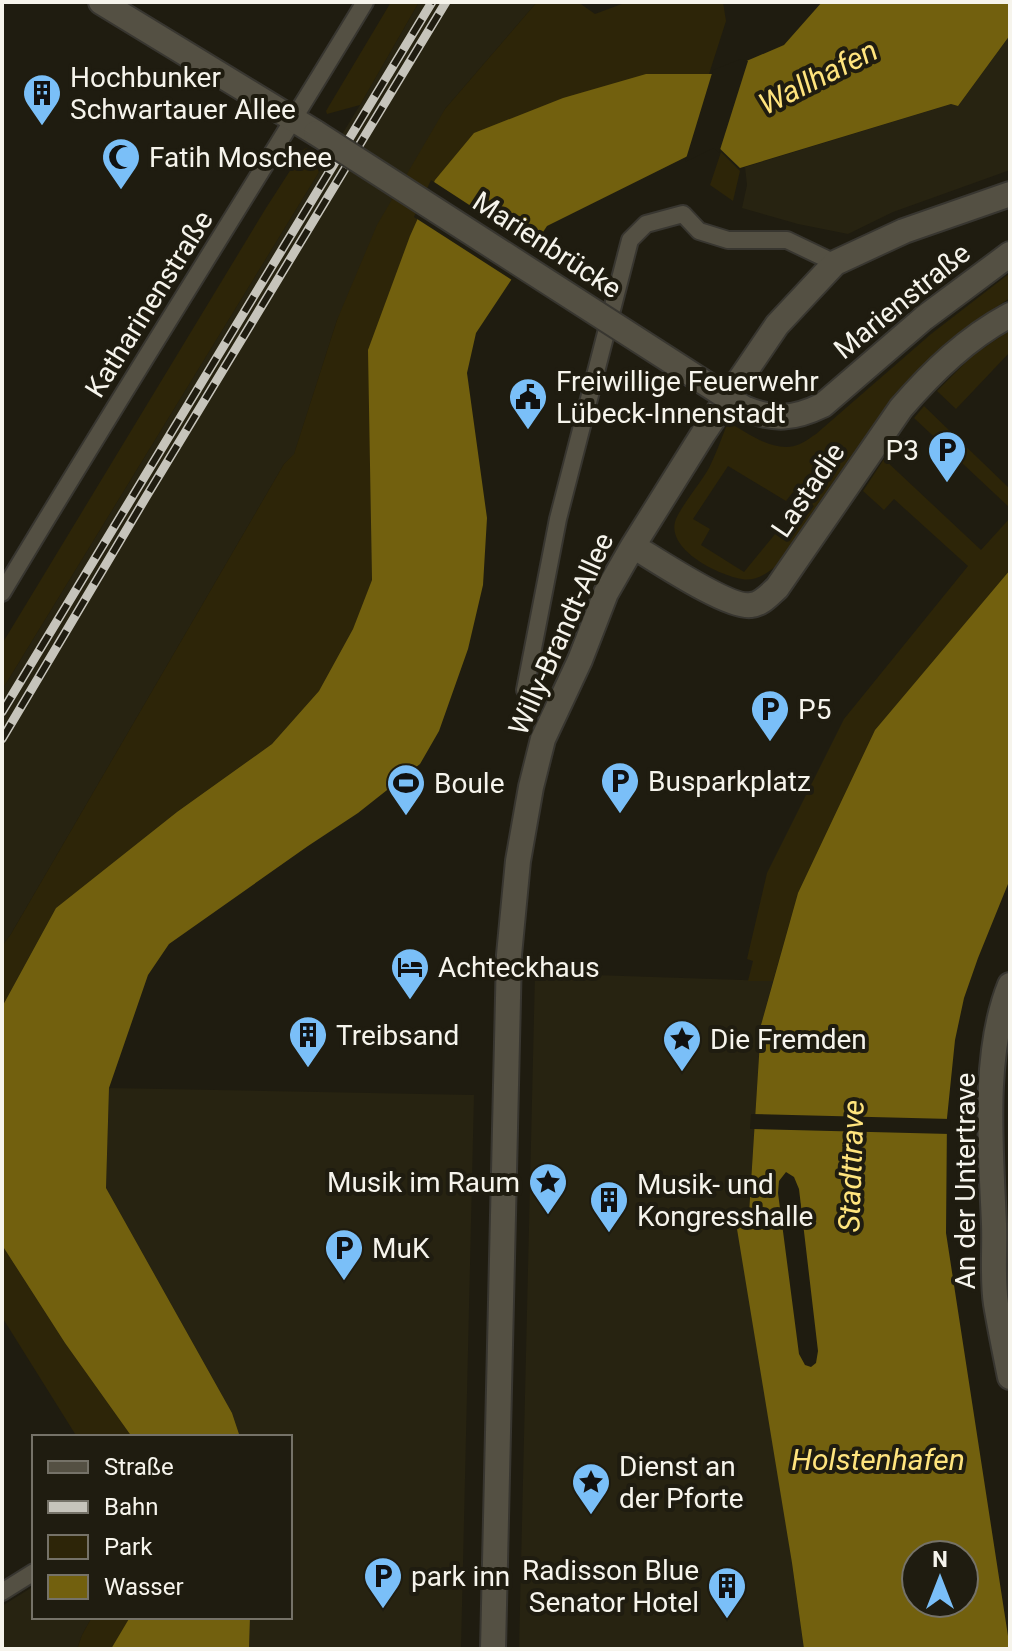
<svg xmlns="http://www.w3.org/2000/svg" width="1012" height="1651" font-family="Roboto,sans-serif">
	<style>
		.built { fill: #272311 }
		.green { fill: #2d2508; fill-rule: evenodd }
		.water { fill: #72600e; fill-rule: evenodd }
		.pier { fill: #1f1c10 }
		.lines { fill: none; stroke-linecap: round; stroke-linejoin: round }
		.street-casing { stroke: #383630; stroke-width: 20 }
		.secondary-casing { stroke: #383630; stroke-width: 28 }
		.street { stroke: #545043; stroke-width: 16 }
		.secondary { stroke: #545043; stroke-width: 24 }
		.rail-casing { stroke: #c6c4bb; stroke-width: 9 }
		.rail { stroke: #1f1c10; stroke-width: 6; stroke-dasharray: 18; stroke-linecap: butt }
		.secondary-bridge-casing { stroke: #383630; stroke-width: 28; stroke-linecap: butt }
		.secondary-bridge { stroke: #545043; stroke-width: 24 }
		.labels { text-anchor: middle; dominant-baseline: central; stroke-width: 8; stroke-linejoin: round; paint-order: stroke }
		.poi-label { font-size: 28px; fill: #f6f4ec; stroke: #1f1c10; text-anchor: start }
		.street-label { font-size: 28px; fill: #f6f4ec; stroke: #1f1c10 }
		.water-label { font-size: 30px; font-style: italic; fill: #ffe47d; stroke: #1f1c10 }
	</style>
	<rect width="100%" height="100%" fill="#1f1c10"/>
	<!-- built -->
	<path class="built" d="M419 2H537L445 109 337 320 294 455 284 464 11 934 2 946V690L360 105Z
		M1010 35V170L893 212 848 234 798 224 742 208 747 185 745 167 951 104 958 106Z
		M535 973 773 981 761 1025 749 1214 744 1223 804 1649H519Z
		M109 1088 474 1095 461 1649H249L250 1617H290V1437H240L232 1413 106 1188Z
		M34 1586V1617H92L82 1635 77 1649H2V1606Z"/>
	<!-- green -->
	<path class="green" d="M391 2H419L360 105 327 114 326 111Z
		M537 2H578L595 14 627 2H723L726 21 709 74H646L371 491 372 581 353 629 319 691 272 744 177 812 56 908 2 1007V946L11 934 284 464 294 454 337 320 377 225 445 109Z
		M307 148 319 172 2 690V644L266 208 304 149Z
		M721 152 740 171 733 201 710 185Z
		M1010 273V298L984 315 947 345 779 564C757 581 749 584 722 573 704 566 669 546 675 522 678 510 702 481 709 468 716 454 722 437 728 422 748 433 776 455 800 444 805 442 811 437 816 434L931 334ZM728 466 786 501 793 492 814 506 794 533 780 528 744 572 701 545 710 529 693 519Z
		M1010 330V352L956 409 937 391 972 356Z
		M924 406 1010 489V508L914 418Z
		M884 459 981 550 1010 518V570L875 730 798 893 773 981H748L753 961 747 959 767 873 844 719 968 566 894 499 884 510 863 491Z
		M2 1245 65 1343 132 1437H77L2 1317Z
		M92 1617H130L111 1649H77L82 1635Z"/>
	<!-- water -->
	<path class="water" d="M822 2H1010V35L958 106 951 104 740 168 714 143 547 226 476 333 467 373 487 518 483 585 468 649 439 731 420 764 358 813 308 846 169 944 148 975 109 1088 106 1188 232 1413 240 1437H132L65 1343 2 1245V1007L56 908 177 812 272 744 319 691 353 629 372 580 368 350 410 236 435 180 474 133 563 98 646 74H716L784 45Z
		M1010 570V879L978 958 964 998 955 1040 947 1118 946 1233 1010 1649H804L792 1563 737 1229 744 1223 749 1214 761 1025 798 893 875 730ZM786 1172 794 1177 799 1189 818 1351 816 1363 811 1367 805 1365 799 1354 778 1193 779 1181ZM916 1555H964V1603H916Z
		M130 1617H250L249 1649H111Z"/>
	<!-- pier -->
	<path class="pier" d="M741 59 748 61 719 153 714 148 685 162 713 70Z
		M431 180 537 249 515 282 414 217Z
		M751 1114 951 1119 950 1134 750 1129Z"/>
	<g class="lines">
		<defs>
			<path id="street" d="M2 593C121 394 245 200 365 2
				M525 690 558 519 630 240 646 224 683 214 699 231 728 240H787L835 263
				M2 1592 34 1572"/>
			<path id="secondary" d="M101 2 316 133
				M744 408C774 421 794 419 823 405L924 318 1010 254
				M633 546C655 559 729 609 751 605 762 604 770 594 777 588L901 408C933 371 967 338 1010 315
				M1010 985C982 1054 991 1150 994 1224 995 1250 992 1278 996 1304 1000 1328 1005 1352 1010 1377
				M493 1649 509 955 518 861 531 787 543 739 580 660 606 593 633 546 703 434 777 325 835 263 904 231 1010 194"/>
		</defs>
		<!-- street casing -->
		<use href="#street" class="street-casing"/>
		<!-- secondary casing -->
		<use href="#secondary" class="secondary-casing"/>
		<!-- street -->
		<use href="#street" class="street"/>
		<!-- secondary -->
		<use href="#secondary" class="secondary"/>
		<defs>
			<path id="rail" d="M2 712 432 2
				M2 739 146 497 446 2"/>
		</defs>
		<!-- rail casing -->
		<use href="#rail" class="rail-casing"/>
		<!-- rail -->
		<use href="#rail" class="rail"/>
		<defs>
			<path id="secondary-bridge" d="M316 133 744 408"/>
		</defs>
		<!-- secondary-bridge casing -->
		<use href="#secondary-bridge" class="secondary-bridge-casing"/>
		<!-- secondary-bridge -->
		<use href="#secondary-bridge" class="secondary-bridge"/>
	</g>
	<!-- icons -->
	<defs>
		<symbol id="building-pin" viewBox="-11 -11 22 30"><path d="M0 17L-7.5 6A9.5 9.5 0 1 1 7.5 6Z" fill="#7abff8" stroke="#1f1c10"/><path d="M-4-6H4V6H1V3H-1V6H-4ZM-2.5-4.3h1.7v1.8h-1.7ZM.8-4.3h1.7v1.8H.8ZM-2.5-1h1.7V.8h-1.7ZM.8-1h1.7V.8H.8Z" fill="#111"/></symbol>
		<symbol id="mosque-pin" viewBox="-11 -11 22 30"><path d="M0 17L-7.5 6A9.5 9.5 0 1 1 7.5 6Z" fill="#7abff8" stroke="#1f1c10"/><path d="M3.5-4.9A6 6 0 1 0 3.5 4.9A5 5 0 1 1 3.5-4.9Z" fill="#111"/></symbol>
		<symbol id="civic-pin" viewBox="-11 -11 22 30"><path d="M0 17L-7.5 6A9.5 9.5 0 1 1 7.5 6Z" fill="#7abff8" stroke="#1f1c10"/><path d="M-.6-6.5H3V-4.5H.6V-3L4-1V1h2V6H-6V1h2V-1L-.6-3ZM-1.2 2.5V6h2.4V2.5Z" fill="#111"/></symbol>
		<symbol id="parking-pin" viewBox="-11 -11 22 30"><path d="M0 17L-7.5 6A9.5 9.5 0 1 1 7.5 6Z" fill="#7abff8" stroke="#1f1c10"/><path d="M-3.5-5.5H1a3.5 3.5 0 0 1 0 7H-1V5.5H-3.5ZM-1-3.4V-.6H.8a1.4 1.4 0 0 0 0-2.8Z" fill="#111"/></symbol>
		<symbol id="stadium-pin" viewBox="-11 -11 22 30"><path d="M0 17L-7.5 6A9.5 9.5 0 1 1 7.5 6Z" fill="#7abff8" stroke="#1f1c10"/><path d="M0-5a6.5 5 0 1 0 0 10a6.5 5 0 1 0 0-10ZM-3.5-1.8h7v3.6h-7Z" fill="#111"/></symbol>
		<symbol id="hotel-pin" viewBox="-11 -11 22 30"><path d="M0 17L-7.5 6A9.5 9.5 0 1 1 7.5 6Z" fill="#7abff8" stroke="#1f1c10"/><path d="M-6-4.5h1.5V1H6V5H4.5V3h-9V5H-6ZM-4 0a1.8 1.8 0 1 1 3.6 0ZM.5 0V-2.5h3Q6-2.5 6 0Z" fill="#111"/></symbol>
		<symbol id="sight-pin" viewBox="-11 -11 22 30"><path d="M0 17L-7.5 6A9.5 9.5 0 1 1 7.5 6Z" fill="#7abff8" stroke="#1f1c10"/><path d="M0-6L1.8-2.2L6-1.7L2.9 1.2L3.7 5.4L0 3.3L-3.7 5.4L-2.9 1.2L-6-1.7L-1.8-2.2Z" fill="#111"/></symbol>
	</defs>
	<g fill-rule="evenodd">
		<use href="#building-pin" x="20" y="71" width="44" height="60"/>
		<use href="#mosque-pin" x="99" y="135" width="44" height="60"/>
		<use href="#civic-pin" x="506" y="375" width="44" height="60"/>
		<use href="#parking-pin" x="925" y="428" width="44" height="60"/>
		<use href="#parking-pin" x="748" y="687" width="44" height="60"/>
		<use href="#parking-pin" x="598" y="759" width="44" height="60"/>
		<use href="#stadium-pin" x="384" y="761" width="44" height="60"/>
		<use href="#hotel-pin" x="388" y="945" width="44" height="60"/>
		<use href="#building-pin" x="286" y="1013" width="44" height="60"/>
		<use href="#sight-pin" x="660" y="1017" width="44" height="60"/>
		<use href="#sight-pin" x="526" y="1160" width="44" height="60"/>
		<use href="#building-pin" x="587" y="1178" width="44" height="60"/>
		<use href="#parking-pin" x="322" y="1226" width="44" height="60"/>
		<use href="#sight-pin" x="569" y="1460" width="44" height="60"/>
		<use href="#parking-pin" x="361" y="1554" width="44" height="60"/>
		<use href="#building-pin" x="705" y="1564" width="44" height="60"/>
	</g>
	<g class="labels">
		<!-- poi labels -->
		<g class="poi-label">
			<text x="70" y="77">Hochbunker<tspan x="70" dy="32">Schwartauer Allee</tspan></text>
			<text x="149" y="157">Fatih Moschee</text>
			<text x="556" y="381">Freiwillige Feuerwehr<tspan x="556" dy="32">Lübeck-Innenstadt</tspan></text>
			<text x="919" y="450" text-anchor="end">P3</text>
			<text x="798" y="709">P5</text>
			<text x="648" y="781">Busparkplatz</text>
			<text x="434" y="783">Boule</text>
			<text x="438" y="967">Achteckhaus</text>
			<text x="336" y="1035">Treibsand</text>
			<text x="710" y="1039">Die Fremden</text>
			<text x="520" y="1182" text-anchor="end">Musik im Raum</text>
			<text x="637" y="1184">Musik- und<tspan x="637" dy="32">Kongresshalle</tspan></text>
			<text x="372" y="1248">MuK</text>
			<text x="619" y="1466">Dienst an<tspan x="619" dy="32">der Pforte</tspan></text>
			<text x="699" y="1570" text-anchor="end">Radisson Blue<tspan x="699" dy="32">Senator Hotel</tspan></text>
			<text x="411" y="1576">park inn</text>
		</g>
		<!-- street labels -->
		<g class="street-label">
			<text transform="translate(547 245) rotate(33)">Marienbrücke</text>
			<text transform="translate(902 301) rotate(-39)">Marienstraße</text>
			<text transform="translate(149 304) rotate(-58)">Katharinenstraße</text>
			<text transform="translate(808 490) rotate(-56)">Lastadie</text>
			<text transform="translate(561 634) rotate(-66)">Willy-Brandt-Allee</text>
			<text transform="translate(965 1181) rotate(-90)">An der Untertrave</text>
		</g>
		<!-- water labels -->
		<g class="water-label">
			<text transform="translate(818 77) rotate(-27)">Wallhafen</text>
			<text transform="translate(851 1166) rotate(-88)">Stadttrave</text>
			<text x="878" y="1459">Holstenhafen</text>
		</g>
	</g>
	<!-- border -->
	<rect width="1012" height="1651" fill="none" stroke="#f6f4ec" stroke-width="8"/>
	<!-- legend -->
	<rect x="32" y="1435" width="260" height="184" fill="#1f1c10" stroke="#757268" stroke-width="2"/>
	<rect x="48" y="1461" width="40" height="12" fill="#545043" stroke="#757268" stroke-width="2"/>
	<text x="104" y="1475" font-size="24" fill="#f6f4ec">Straße</text>
	<rect x="48" y="1501" width="40" height="12" fill="#c6c4bb" stroke="#757268" stroke-width="2"/>
	<text x="104" y="1515" font-size="24" fill="#f6f4ec">Bahn</text>
	<rect x="48" y="1535" width="40" height="24" fill="#2d2508" stroke="#757268" stroke-width="2"/>
	<text x="104" y="1555" font-size="24" fill="#f6f4ec">Park</text>
	<rect x="48" y="1575" width="40" height="24" fill="#72600e" stroke="#757268" stroke-width="2"/>
	<text x="104" y="1595" font-size="24" fill="#f6f4ec">Wasser</text>
	<!-- north arrow -->
	<g transform="translate(940 1579)"><circle r="38" fill="#1f1c10" stroke="#757268" stroke-width="2"/>
	<path d="M0-6L14 30L0 20L-14 30Z" fill="#7abff8"/>
	<text y="-12" font-size="22" font-weight="bold" text-anchor="middle" fill="#f6f4ec">N</text>
	</g>
</svg>
